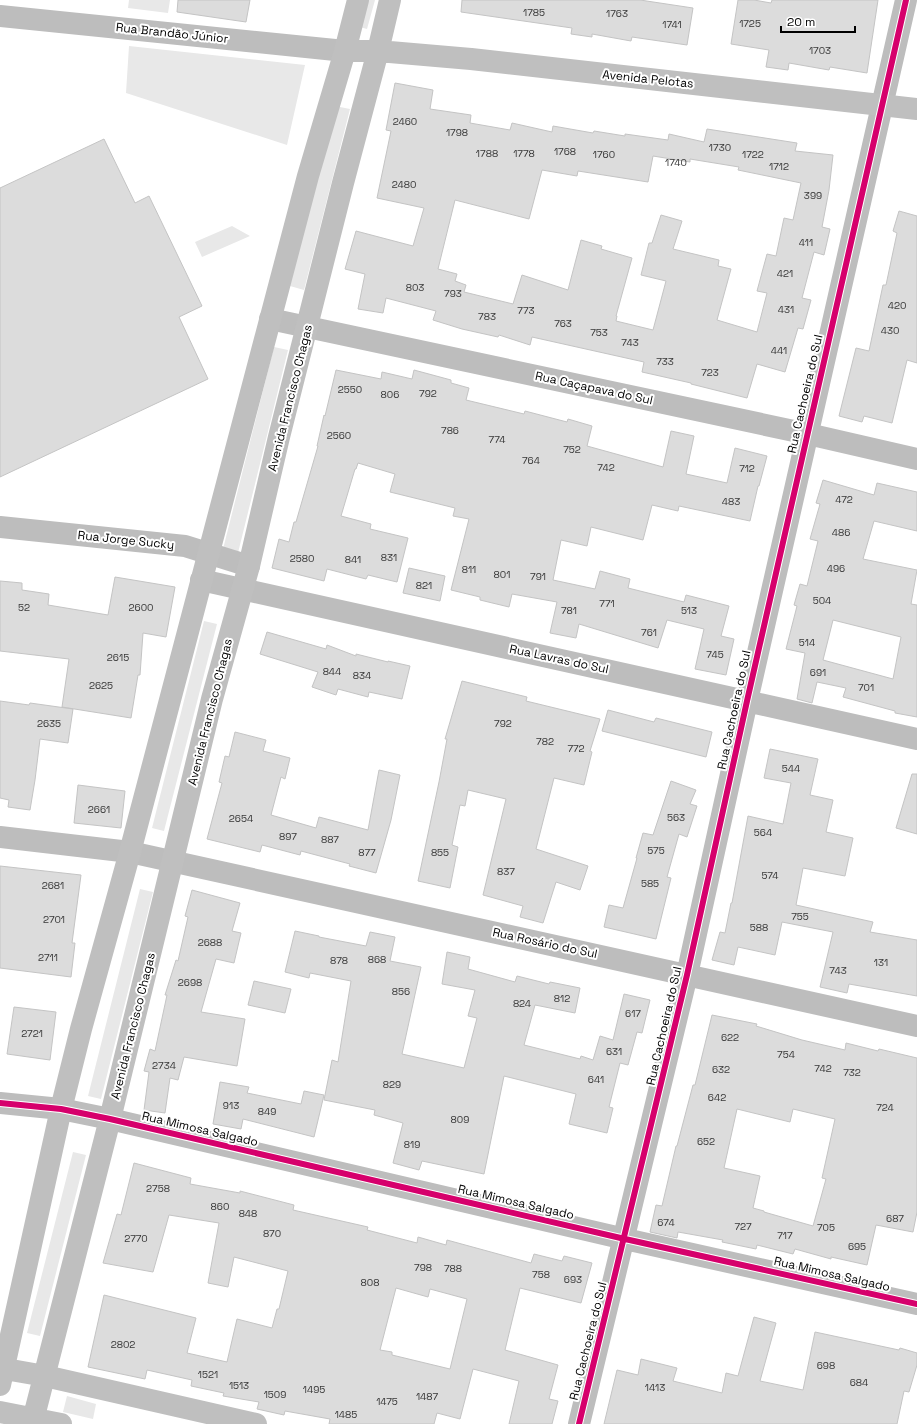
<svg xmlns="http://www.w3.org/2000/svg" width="917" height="1424" font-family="'Space Grotesk',sans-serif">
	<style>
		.green { fill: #e8e8e8 }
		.building { fill: #dcdcdc; stroke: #c4c4c4; fill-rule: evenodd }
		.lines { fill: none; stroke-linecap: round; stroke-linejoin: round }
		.street { stroke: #bdbdbd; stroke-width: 22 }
		.secondary { stroke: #bfbfbf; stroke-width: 22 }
		.cycleway-casing { stroke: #fff; stroke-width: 8 }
		.cycleway { stroke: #d6006c; stroke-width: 6 }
		.labels { text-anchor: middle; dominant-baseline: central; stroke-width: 4; stroke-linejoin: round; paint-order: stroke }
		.number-label { font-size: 10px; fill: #373737 }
		.street-label { font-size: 12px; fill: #000; stroke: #fff }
	</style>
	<rect width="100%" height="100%" fill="#fff"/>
	<!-- green -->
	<path class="green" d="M129 0H170L168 13 128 8Z
		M363 0H375L367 29 356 26Z
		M129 46 305 65 287 145 126 93Z
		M335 106 350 109 304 290 290 286Z
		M232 226 250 236 202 257 195 242Z
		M274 347 288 350 237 557 222 553Z
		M204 621 217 624 164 831 152 828Z
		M140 889 153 892 101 1099 88 1096Z
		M73 1152 86 1155 40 1336 27 1333Z
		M67 1396 96 1404 93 1419 63 1412Z"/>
	<!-- building -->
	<path class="building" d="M178 0H250L246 22 177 12Z
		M462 0H640L693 8 687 45 632 37 631 41 592 34V37L571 34 572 28 461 12Z
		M738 0H754L771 3 772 0H878L867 73 830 67 829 70 789 63 788 70 766 67 769 50 731 44Z
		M395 83 433 90 430 109 471 115 470 123 510 130 512 123 552 132 553 126 593 133 594 131 625 136V134L668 140 669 134 704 142 707 129 797 143 795 151 833 155 829 190 822 227 830 229 824 255 814 252 802 298 811 300 803 329 798 328 785 372 757 364 747 398 691 384V383L642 372 644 362 532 337 530 345 499 335 498 337 462 329 433 320 436 311 386 298 383 313 358 309 365 274 345 269 356 231 413 246 424 208 377 198 391 131 386 130ZM653 156 690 162V159L739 167 738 170 801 183 793 220 784 218 776 256 767 254 757 291 767 293 757 332 717 320 731 269 718 266 719 260 673 249 682 221 661 215 652 243H649L641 275 666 281 653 330 616 321 617 316H616L632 258 601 249 602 246 581 240 568 290 522 275 513 304 464 292 466 285 455 281 457 274 438 269 455 200 529 219 542 170 577 176 578 171 648 182Z
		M104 139 135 203 149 196 202 306 179 317 208 379 0 477V188Z
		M899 211 917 216V363L907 360 892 423 864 416 862 422 839 416 856 348 869 351 883 285H886L897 233 893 231Z
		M336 370 381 379 382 372 412 379 414 370 451 380V383L469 388 466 400 524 414 525 411 567 422 568 419 592 426 587 446 663 467 671 431 694 436 686 474 727 483 735 448 767 456 759 486H758L750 521 679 506 678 511 652 505 643 540 591 527 587 546 561 540 553 580 595 589 600 571 630 579 628 588 684 602 686 595 729 606 721 636 734 639 726 675 695 669 704 629 667 620 658 648 579 624 576 638 550 633 557 602 512 594 509 607 480 600V597L451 590 469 519 453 516 455 508 390 492 395 474 358 463 356 469H355L341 516 371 524 370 529 408 538 397 582 368 575 366 579 327 569 324 581 272 568 279 539 289 542 294 522H296L318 446H317L324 415 325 416Z
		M823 480 874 495 877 483 917 492V531L874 521 863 559 917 570 911 604 917 605V717L895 713V711L843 697 846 688 817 682 812 703 797 699 805 653 786 649 797 606 794 605 800 584 807 586 818 541 810 539 820 504 816 503ZM833 620 901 637 893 679 823 660Z
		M409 568 445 576 440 601 403 593Z
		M115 577 175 587 166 637 143 633 140 675H138L131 718 62 707 69 659 0 651V581L22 583V590L49 594 48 605 108 615Z
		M267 632 326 649 327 645 356 656V654L388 662V661L410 666 402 699 369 692 368 697 338 689 336 695 312 687 318 672 260 654Z
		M462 681 527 697 526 701 600 719 590 751 592 752 584 785 554 778 536 849 588 866 580 890 556 882 543 923 520 917 523 906 483 895 506 799 468 790 465 806 460 805 452 845 458 847 450 888 418 881 439 782 447 739H445Z
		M0 701 29 705 30 703 73 709 68 743 40 739 35 780 30 810 8 807 9 800 0 798Z
		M608 710 654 722 656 718 712 732 706 757 602 731Z
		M235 732 266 740 263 751 290 758 285 779 281 777 271 815 316 828 319 817 368 830 379 770 400 775 391 820 376 873 349 866 350 864 301 851 300 855 262 845 260 852 207 839 222 783 219 782 225 756 229 757Z
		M770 749 818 759 810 795 833 800 826 832 853 838 845 876 803 868 796 905 873 922 870 932 917 940V996L849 984 847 993 820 987 833 932 782 922 775 955 738 947 734 965 712 960 720 932 725 933 731 903H732L748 816 783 824 791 783 764 778Z
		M912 774H917V834L896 828Z
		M671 781 696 790 690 804 697 806 687 837 679 834 667 877 671 878 656 939 604 927 609 905 623 908 637 858H636L643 833 653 835Z
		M78 785 125 791 121 828 74 823Z
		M0 866 81 875 72 943H75L71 977 0 968Z
		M192 890 240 903 232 931 241 933 234 963 216 959 201 1012 245 1019 237 1066 184 1057 178 1080 170 1078 165 1113 144 1110 149 1072 144 1071 150 1049 155 1051 167 995H165L176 960 178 961 188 917 185 916Z
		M295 931 319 936V937L366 946 370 932 395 937 390 961 421 967 402 1054 464 1068 477 1018 468 1016 475 990 442 984 447 952 470 957 468 969 515 982 517 976 549 984 550 982 580 988 575 1013 535 1005 524 1045 580 1059 581 1056 593 1060 600 1036 613 1040 624 994 650 1000 642 1033 637 1032 628 1065 620 1063 609 1107 613 1108 607 1133 569 1124 576 1094 504 1076 484 1174 422 1161 419 1170 393 1163 403 1123 374 1115 375 1110 324 1100 332 1060 338 1062 351 981 310 973 309 978 285 972Z
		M254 981 291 989 285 1013 248 1005Z
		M14 1007 56 1012 50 1060 7 1054Z
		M712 1015 757 1024 756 1026 802 1040 845 1050 846 1043 878 1051 879 1049 917 1058V1212L913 1232 876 1225 867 1265 831 1257V1259L795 1249 793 1254 757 1245 756 1249 722 1242 723 1240 678 1232 677 1238 650 1232 656 1205 662 1206 676 1146H677L693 1085H695ZM737 1109 790 1122 793 1109 835 1119 822 1178 826 1179 813 1226 764 1212V1211L753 1208 760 1176 724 1168Z
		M220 1082 249 1087 247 1093 301 1104 304 1091 324 1095 314 1137 243 1119 241 1129 213 1124Z
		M134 1163 191 1178 190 1184 240 1193V1191L294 1205 293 1210 368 1227 367 1230 417 1243 418 1237 446 1245 447 1240 531 1263 534 1254 562 1261 564 1256 592 1263 581 1303 520 1288 505 1350 558 1365 549 1399 558 1401 552 1424H509L519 1381 473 1369 460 1419 437 1413 434 1424H329L330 1419 285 1411 284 1415 257 1409 259 1402 223 1396 224 1393 191 1386 192 1380 147 1370 145 1379 88 1367 104 1295 196 1318 187 1353 227 1362 237 1319 272 1328 277 1309H279L288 1271 234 1257 228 1287 208 1283 219 1223 169 1215 153 1272 103 1263 117 1214 121 1215ZM396 1288 428 1297 430 1289 467 1299 450 1369 392 1355V1352L380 1350Z
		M754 1317 776 1323 760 1381 803 1390 815 1332 899 1350 900 1348 917 1353V1365L909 1392 904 1391 897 1424H604L617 1370 638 1375 641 1359 677 1368 673 1381 722 1393 726 1373 738 1376Z"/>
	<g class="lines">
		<!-- street -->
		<path class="street" d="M0 16 345 51
			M270 319 808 434 917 459
			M0 527 185 546 249 566
			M201 580 917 739
			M0 837 130 852 917 1026
			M0 1103 61 1109 110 1119 625 1239 917 1304
			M579 1424 687 975 747 701 906 0"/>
		<!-- secondary -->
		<path class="secondary" d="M345 51H378L471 59 917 109
			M0 1368 45 1376 256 1424
			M0 1385 61 1109 81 1029 130 852 308 176 345 51 358 0
			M0 1412 61 1424
			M32 1424 110 1119 212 699 249 566 279 437 343 183 378 51 390 0"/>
		<defs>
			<path id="cycleway" d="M0 1103 61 1109 110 1119 625 1239 917 1304
				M579 1424 687 975 747 701 906 0"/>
		</defs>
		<!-- cycleway casing -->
		<use href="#cycleway" class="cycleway-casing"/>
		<!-- cycleway -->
		<use href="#cycleway" class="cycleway"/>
	</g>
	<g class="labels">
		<!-- number labels -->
		<g class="number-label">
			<text x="534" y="12">1785</text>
			<text x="617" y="13">1763</text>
			<text x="750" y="23">1725</text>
			<text x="672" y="24">1741</text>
			<text x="820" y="50">1703</text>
			<text x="405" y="121">2460</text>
			<text x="457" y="132">1798</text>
			<text x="720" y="147">1730</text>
			<text x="565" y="151">1768</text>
			<text x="487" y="153">1788</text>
			<text x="524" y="153">1778</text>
			<text x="604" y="154">1760</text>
			<text x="753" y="154">1722</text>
			<text x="676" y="162">1740</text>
			<text x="779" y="166">1712</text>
			<text x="404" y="184">2480</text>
			<text x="813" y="195">399</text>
			<text x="806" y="242">411</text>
			<text x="785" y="273">421</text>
			<text x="415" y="287">803</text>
			<text x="453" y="293">793</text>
			<text x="897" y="305">420</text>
			<text x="786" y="309">431</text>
			<text x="526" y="310">773</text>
			<text x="487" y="316">783</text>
			<text x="563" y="323">763</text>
			<text x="890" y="330">430</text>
			<text x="599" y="332">753</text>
			<text x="630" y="342">743</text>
			<text x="779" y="350">441</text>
			<text x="665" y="361">733</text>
			<text x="710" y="372">723</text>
			<text x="350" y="389">2550</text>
			<text x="428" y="393">792</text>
			<text x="390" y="394">806</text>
			<text x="450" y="430">786</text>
			<text x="339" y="435">2560</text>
			<text x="497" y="439">774</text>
			<text x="572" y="449">752</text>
			<text x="531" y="460">764</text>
			<text x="606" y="467">742</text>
			<text x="747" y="468">712</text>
			<text x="844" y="499">472</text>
			<text x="731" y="501">483</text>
			<text x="841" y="532">486</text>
			<text x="389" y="557">831</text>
			<text x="302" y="558">2580</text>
			<text x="353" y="559">841</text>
			<text x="836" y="568">496</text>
			<text x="469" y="569">811</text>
			<text x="502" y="574">801</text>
			<text x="538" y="576">791</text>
			<text x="424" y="585">821</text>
			<text x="822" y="600">504</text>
			<text x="607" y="603">771</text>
			<text x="24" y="607">52</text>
			<text x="141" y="607">2600</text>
			<text x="569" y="610">781</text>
			<text x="689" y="610">513</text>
			<text x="649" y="632">761</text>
			<text x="807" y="642">514</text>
			<text x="715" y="654">745</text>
			<text x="118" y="657">2615</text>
			<text x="332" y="671">844</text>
			<text x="818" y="672">691</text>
			<text x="362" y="675">834</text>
			<text x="101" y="685">2625</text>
			<text x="866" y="687">701</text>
			<text x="49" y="723">2635</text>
			<text x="503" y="723">792</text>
			<text x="545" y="741">782</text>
			<text x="576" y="748">772</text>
			<text x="791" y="768">544</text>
			<text x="99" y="809">2661</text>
			<text x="676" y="817">563</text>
			<text x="241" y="818">2654</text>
			<text x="763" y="832">564</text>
			<text x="288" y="836">897</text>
			<text x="330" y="839">887</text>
			<text x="656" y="850">575</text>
			<text x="367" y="852">877</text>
			<text x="440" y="852">855</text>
			<text x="506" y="871">837</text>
			<text x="770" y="875">574</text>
			<text x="650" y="883">585</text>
			<text x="53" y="885">2681</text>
			<text x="800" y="916">755</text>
			<text x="54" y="919">2701</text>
			<text x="759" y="927">588</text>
			<text x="210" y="942">2688</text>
			<text x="48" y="957">2711</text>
			<text x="377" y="959">868</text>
			<text x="339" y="960">878</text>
			<text x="881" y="962">131</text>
			<text x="838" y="970">743</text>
			<text x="190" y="982">2698</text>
			<text x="401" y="991">856</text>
			<text x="562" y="998">812</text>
			<text x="522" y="1003">824</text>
			<text x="633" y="1013">617</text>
			<text x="32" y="1033">2721</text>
			<text x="730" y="1037">622</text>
			<text x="614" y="1051">631</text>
			<text x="786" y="1054">754</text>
			<text x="164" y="1065">2734</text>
			<text x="823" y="1068">742</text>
			<text x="721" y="1069">632</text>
			<text x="852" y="1072">732</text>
			<text x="596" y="1079">641</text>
			<text x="392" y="1084">829</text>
			<text x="717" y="1097">642</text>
			<text x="231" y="1105">913</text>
			<text x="885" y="1107">724</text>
			<text x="267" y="1111">849</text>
			<text x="460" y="1119">809</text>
			<text x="706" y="1141">652</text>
			<text x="412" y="1144">819</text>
			<text x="158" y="1188">2758</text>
			<text x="220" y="1206">860</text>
			<text x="248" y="1213">848</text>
			<text x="895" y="1218">687</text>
			<text x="666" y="1222">674</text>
			<text x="743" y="1226">727</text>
			<text x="826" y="1227">705</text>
			<text x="272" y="1233">870</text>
			<text x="785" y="1235">717</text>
			<text x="136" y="1238">2770</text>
			<text x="857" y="1246">695</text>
			<text x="423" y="1267">798</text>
			<text x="453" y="1268">788</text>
			<text x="541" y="1274">758</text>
			<text x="573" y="1279">693</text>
			<text x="370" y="1282">808</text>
			<text x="123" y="1344">2802</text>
			<text x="826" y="1365">698</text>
			<text x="208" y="1374">1521</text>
			<text x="859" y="1382">684</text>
			<text x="239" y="1385">1513</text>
			<text x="655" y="1387">1413</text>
			<text x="314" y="1389">1495</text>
			<text x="275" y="1394">1509</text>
			<text x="427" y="1396">1487</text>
			<text x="387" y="1401">1475</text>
			<text x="346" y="1414">1485</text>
		</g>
		<!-- street labels -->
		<g class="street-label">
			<text transform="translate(172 33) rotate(6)">Rua Brandão Júnior</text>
			<text transform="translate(648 79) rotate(6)">Avenida Pelotas</text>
			<text transform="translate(594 388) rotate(12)">Rua Caçapava do Sul</text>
			<text transform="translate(805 394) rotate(-77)">Rua Cachoeira do Sul</text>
			<text transform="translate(290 398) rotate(-76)">Avenida Francisco Chagas</text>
			<text transform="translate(126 540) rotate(6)">Rua Jorge Sucky</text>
			<text transform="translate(559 659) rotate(12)">Rua Lavras do Sul</text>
			<text transform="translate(734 710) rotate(-78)">Rua Cachoeira do Sul</text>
			<text transform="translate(210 712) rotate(-76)">Avenida Francisco Chagas</text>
			<text transform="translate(545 943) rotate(12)">Rua Rosário do Sul</text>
			<text transform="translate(133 1026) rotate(-76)">Avenida Francisco Chagas</text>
			<text transform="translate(664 1026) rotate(-77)">Rua Cachoeira do Sul</text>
			<text transform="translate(200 1129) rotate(13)">Rua Mimosa Salgado</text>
			<text transform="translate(516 1202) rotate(13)">Rua Mimosa Salgado</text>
			<text transform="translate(832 1274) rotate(13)">Rua Mimosa Salgado</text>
			<text transform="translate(588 1341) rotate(-76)">Rua Cachoeira do Sul</text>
		</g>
	</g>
	<!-- scale -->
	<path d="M781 26v6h74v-6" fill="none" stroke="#000000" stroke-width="2"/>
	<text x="787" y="26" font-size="12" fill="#000000" stroke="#ffffff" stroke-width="3" paint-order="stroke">20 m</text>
</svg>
